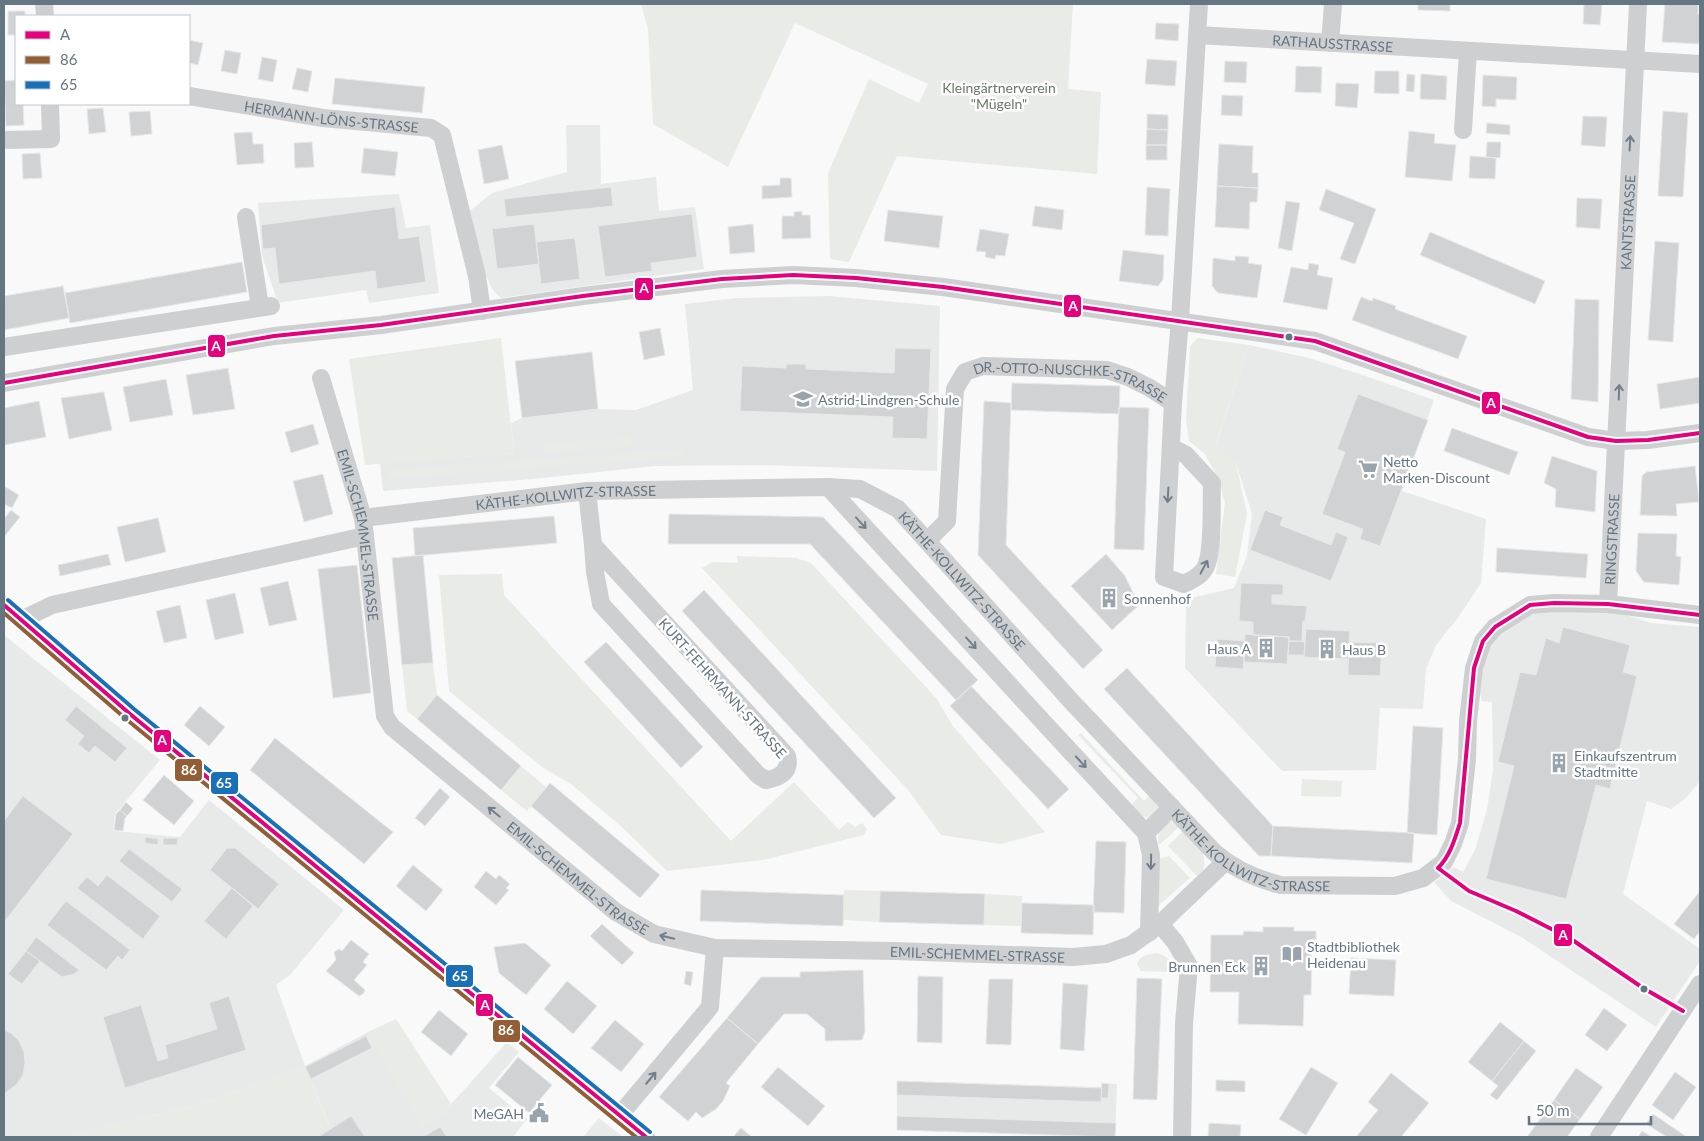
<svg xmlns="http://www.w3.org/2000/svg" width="1704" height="1141" font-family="Lato,sans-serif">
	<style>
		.built { fill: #e8e9e9 }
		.green { fill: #e8ebe6 }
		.building { fill: #d0d2d3; stroke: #e8e8e8 }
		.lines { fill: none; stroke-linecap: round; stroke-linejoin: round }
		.minor { stroke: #cecfd0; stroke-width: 18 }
		.bus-1-casing { stroke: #fff; stroke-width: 8 }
		.bus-2-casing { stroke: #fff; stroke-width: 8 }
		.bus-3-casing { stroke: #fff; stroke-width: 8 }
		.bus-1 { stroke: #e5007d; stroke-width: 4 }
		.bus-2 { stroke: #935e36; stroke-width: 4 }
		.bus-3 { stroke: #1a70b8; stroke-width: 4 }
		.oneway { stroke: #707f8b }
		.bus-dot { fill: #657683; stroke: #fff; stroke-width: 2 }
		.labels { text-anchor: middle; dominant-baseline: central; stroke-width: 5; stroke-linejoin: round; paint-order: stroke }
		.street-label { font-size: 14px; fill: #657683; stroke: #fff }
		.park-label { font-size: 14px; fill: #687a64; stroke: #fff }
		.poi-label { font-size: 14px; fill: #657683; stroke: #fff; text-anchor: start }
		.line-badge { stroke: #fff; stroke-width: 2 }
		.badge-label { font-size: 14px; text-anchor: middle; font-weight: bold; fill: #fff }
	</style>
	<rect width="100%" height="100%" fill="#f9f9f9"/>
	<!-- built -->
	<path class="built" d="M566 125H600L601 184 656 177 659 211 695 207 704 269 501 298 492 289 483 268 470 211 492 193 567 172Z
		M399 194 406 228 430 225 439 293 369 303 366 290 278 303 262 256 258 203Z
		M828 296 940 306 937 471 764 465 655 466 533 479 383 491 380 463 514 453 511 423 522 418 598 409 636 410 693 390 685 304 737 298Z
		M1249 345 1309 358 1360 374 1434 400 1402 491 1486 519 1481 583 1457 619 1436 645 1426 669 1423 709 1380 708 1376 770 1282 771 1185 668 1186 599 1234 588 1247 555 1252 514 1236 463 1216 445Z
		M1530 605 1602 607 1651 623 1700 627V781L1686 798 1671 809 1647 801 1623 894 1700 949V961L1656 1027 1523 938 1451 901 1434 882 1454 867 1463 872 1475 850 1487 810 1493 770 1492 702 1482 701 1474 668 1483 641Z
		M4 635 160 760 115 814 113 831 180 837 209 800 344 910 290 975 276 985 305 1066 368 1032 422 1126 444 1112 507 1042 519 1052 489 1088 527 1119 513 1137H313L330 1126 305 1067 199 1104 64 1137H4Z
		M897 1081 1101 1087 1102 1083 1117 1084 1115 1137 897 1130Z
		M599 1118 623 1137H583Z"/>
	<!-- green -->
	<path class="green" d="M641 4H1073L1068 89 1101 92 1097 174 897 156 849 262 830 259 828 173 869 79 919 103 928 84 795 23 728 167 653 124 648 29Z
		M501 338 514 453 365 465 349 359Z
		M1198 338 1249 345 1216 444 1236 463 1247 514 1235 577 1216 574 1225 502 1216 474 1205 454 1189 441 1186 419 1190 346Z
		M632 437 633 446 545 453 544 444Z
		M682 449 683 457 388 479 387 470Z
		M737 556 796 558 811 563 937 699 952 725 1045 832 1001 844 941 835 908 790 702 568 712 562 738 563Z
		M502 574 504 595 731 841 794 782 839 830 848 822 855 827 862 823 867 829 864 835 763 860 667 871 624 829 571 784 542 767 449 691 439 575Z
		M433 663 437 695 417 719 407 711 402 665Z
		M1081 733 1144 801 1151 794 1159 805V810L1149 818 1142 816 1130 806 1138 798 1078 735Z
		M521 766 547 788 527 811 501 790Z
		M1302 779 1342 781 1341 797 1301 796Z
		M1170 822 1177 823 1180 826 1159 845C1156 834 1160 828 1170 822Z
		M1184 830C1197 844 1214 859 1198 877L1168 846Z
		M1169 856 1190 878 1157 907 1158 859Z
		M844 890 880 891 879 922 843 920Z
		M985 894 1022 896 1021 926 984 925Z
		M1156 953C1164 955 1169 958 1174 965L1173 969 1166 972 1141 971 1137 964C1139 956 1148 954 1156 953Z
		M396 1019 451 1104 444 1112 421 1127 368 1032Z
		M305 1067 330 1127 313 1137H64L199 1104Z"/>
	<!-- building -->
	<path class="building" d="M1418 4H1450V11L1418 10Z
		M1584 4H1602L1600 25 1583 24Z
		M1665 4H1698V14H1700V44L1662 42Z
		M8 11H25V16H16V35H8Z
		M1156 23 1179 24 1178 41 1155 39Z
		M189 40 203 43 198 65 189 63Z
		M225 50 241 53 237 74 221 71Z
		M262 57 277 60 273 82 258 79Z
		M1147 59 1177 61 1175 86 1145 84Z
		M1225 61 1247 62 1246 83 1224 82Z
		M1296 66 1322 67 1321 93 1295 92Z
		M297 68 312 71 308 92 292 89Z
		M1375 71H1399V94L1374 93Z
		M1407 74 1415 75 1414 92 1406 91Z
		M1421 74 1447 76 1446 100 1420 99Z
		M1483 75 1517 77 1516 100 1496 99V107L1482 106Z
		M335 78 425 87 422 113 332 104Z
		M16 80V104H23L24 125 6 126 4 81Z
		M1336 83 1359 84 1357 108 1335 106Z
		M1222 95 1243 96 1242 116 1221 115Z
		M103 108 106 132 89 134 87 109Z
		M150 111 152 134 131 136 129 112Z
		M1663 111 1688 113 1683 197 1658 196Z
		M1147 114 1168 115V130L1147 129Z
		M1583 116 1607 117 1605 147 1581 145Z
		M1487 123 1510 125V135L1486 133Z
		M1147 129 1168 130 1167 145H1146Z
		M1409 131 1435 134 1434 143 1456 145 1452 181 1405 177Z
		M252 132 253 144H263L264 163 237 165 234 133Z
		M312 142 314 167 295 168 294 143Z
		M1487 142H1501L1500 158 1486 157Z
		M1219 144 1253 146 1252 173H1258V188L1217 186Z
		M502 145 509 179 484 184 478 150Z
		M1146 145H1167V160H1146Z
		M364 148 398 152 395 176 361 173Z
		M40 153 42 178 23 179 22 154Z
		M1470 156 1496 158 1495 179 1469 178Z
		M780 178H791L792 197 762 199V186L780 185Z
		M1217 186 1258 188 1257 202H1250L1249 229 1215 227Z
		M611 187 613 206 506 217 504 199Z
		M1147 187 1170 189 1168 236 1145 235Z
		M1326 189 1376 209 1355 264 1340 259 1354 223 1319 210Z
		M1577 198 1602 199 1600 229 1576 227Z
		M1286 201 1300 203 1292 251 1278 248Z
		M1035 206 1064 210 1062 230 1032 226Z
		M395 207 399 239 419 236 426 282 377 289 375 271 279 284 275 248 263 249 261 225Z
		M888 210 943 216 939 248 884 241Z
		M802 211V215H810L811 238 782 239V216H794V212Z
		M692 214 697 257 651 263 652 271 605 277 598 226Z
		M534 224 539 264 497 269 492 229Z
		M753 224 755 252 730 254 728 227Z
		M980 229 1009 234 1005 256 996 255 995 259 985 257 986 252 976 251Z
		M1430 232 1545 281 1535 304 1420 255Z
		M575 238 580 279 541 284 536 242Z
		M1655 241 1679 243 1673 342 1648 340Z
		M1123 250 1164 255 1163 280 1158 286 1119 281Z
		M1235 256 1249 257 1248 263 1262 265 1257 298 1218 293 1212 286 1213 258 1235 261Z
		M242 262 247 292 70 323 65 293Z
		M1309 263 1319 265 1317 275 1333 278 1327 310 1283 302 1291 267 1308 270Z
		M63 286 69 318 4 330V296Z
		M1361 297 1372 301 1373 298 1396 306 1395 309 1467 336 1458 359 1352 320Z
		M1575 299 1599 300 1598 402 1571 399Z
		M660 328 665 355 644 360 639 332Z
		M895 348 931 349 927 439 892 438 893 417 740 411 742 366 786 368V364H806V369L894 373Z
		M592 352 598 409 522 418 515 361Z
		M228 368 235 409 193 415 186 375Z
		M1700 377V403L1660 409 1657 384Z
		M166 379 173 415 130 422 123 387Z
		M1012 383 1120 386 1119 414 1011 410Z
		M104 392 112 430 69 439 61 398Z
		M1358 394 1428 420 1380 546 1360 539 1363 529 1322 514 1345 452 1337 449Z
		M39 401 46 437 4 445V408Z
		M984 401 1011 403 1006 545 1103 650 1083 669 978 555Z
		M1119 407 1149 408 1144 550 1114 549Z
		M313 424 319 444 291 453 285 432Z
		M1452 428 1518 452 1509 475 1444 451Z
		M1552 456 1597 471 1595 512 1555 507 1556 489 1544 483Z
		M1695 466 1699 502 1676 504 1677 516 1640 515 1642 476 1646 472Z
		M323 474 333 514 304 522 293 481Z
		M4 486 19 495 12 508 4 504Z
		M11 510 20 517 4 537V519Z
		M1265 510 1283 517 1280 525 1331 545 1336 532 1348 537 1331 581 1250 550Z
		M669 514 823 517 978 680 956 700 810 544H668Z
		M554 516 557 543 415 556 413 528Z
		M158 518 166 552 125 562 117 527Z
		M1638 533 1677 534 1676 556 1681 557 1679 585 1644 582 1636 571Z
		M1497 548 1588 554 1586 578 1496 572Z
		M108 554 111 565 60 576 58 565Z
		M1106 554 1125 576 1139 605 1112 630 1071 586Z
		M423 555 433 663 402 665 392 558Z
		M357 565 371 693 333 698 318 569Z
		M288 581 297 620 269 626 260 588Z
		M1241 583 1283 584V595H1272V604L1307 606 1305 621H1303L1302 641H1289V637L1253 635V622L1239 621Z
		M704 590 896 798 874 818 682 611Z
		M235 593 244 633 215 640 206 600Z
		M180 605 187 638 164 643 156 611Z
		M1563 627 1630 645 1623 672 1637 676 1610 789 1596 785 1566 899 1486 879 1514 766 1498 762 1520 672 1536 675 1546 638 1559 643Z
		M1306 629 1350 631 1348 659 1304 657Z
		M1245 634 1289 637 1287 664 1244 662Z
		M1217 639 1245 641 1243 669 1215 667Z
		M1289 641 1305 642 1304 655H1288Z
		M606 642 703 747 681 768 584 662Z
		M1349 642 1382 643 1380 676 1348 675Z
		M1127 668 1273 826 1271 856H1259L1104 689Z
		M971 686 1069 789 1048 809 950 706Z
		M437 695 521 766 501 790 417 719Z
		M76 706 127 748 115 762 95 746 89 753 78 744 84 736 65 720Z
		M200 706 225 727 209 746 184 725Z
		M1413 726 1443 728 1437 835 1407 833Z
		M275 738 393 832 364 864 250 770Z
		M164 775 194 801 174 825 143 800Z
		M550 783 660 875 640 898 531 806Z
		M440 788 450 797 425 826 415 818Z
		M23 796 73 834 4 922V821Z
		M126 802 133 809 127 816 120 810Z
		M120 810 127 816 125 818 123 831 114 830 116 814Z
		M1273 826 1414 833 1412 863 1271 856Z
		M145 837 158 839V845L145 843Z
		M163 838H178L177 845H163Z
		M1096 841 1126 842 1124 913 1093 912Z
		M227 848H235L279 884 258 909 210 870Z
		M129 849 182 889 172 902 119 861Z
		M413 865 443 890 426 911 396 886Z
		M486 871 496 879 499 875 510 884 506 888 509 890 496 905 474 887Z
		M107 875 160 916 143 939 77 888 87 877 98 886Z
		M232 888 253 906 226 939 204 921Z
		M701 890 844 895 843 926 700 921Z
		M880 891 985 894 984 925 879 922Z
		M1700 891V931L1694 939 1674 924Z
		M66 901 130 950 122 960 118 956 106 970 47 925Z
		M1022 903 1094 905 1093 935 1021 933Z
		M602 924 634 953 622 965 590 936Z
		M1263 927H1294V931H1316V940L1312 939 1311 995H1304L1303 1026 1238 1024 1239 992H1210L1211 935H1243L1244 931 1263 932Z
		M36 937 79 970 74 974 62 977 26 951Z
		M351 940 369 954 363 962 367 965 354 980 365 990 363 994 359 996 326 971 336 960 334 952 339 949 342 951Z
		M525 943 551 965 526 995 499 973 494 947Z
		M26 951 40 961 22 984 8 974Z
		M1351 958 1396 960 1394 996 1349 994Z
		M863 970 865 1031 862 1040 825 1041V1029L807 1014H784L758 1044 727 1018 761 977H800V972Z
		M686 971 693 972 691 986 684 984Z
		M918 976 943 977 942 1043 917 1042Z
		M1137 978 1162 979 1157 1100 1133 1099Z
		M989 979H1013L1011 1045 986 1044Z
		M567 981 597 1006 573 1034 544 1009Z
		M1063 983 1088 985 1084 1051 1060 1049Z
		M229 996 246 1050 125 1088 103 1017 141 1005 158 1061 168 1058 165 1045 217 1029 209 1003Z
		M1604 1008 1627 1025 1607 1051 1585 1035Z
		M439 1010 468 1034 451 1056 421 1032Z
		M727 1018 758 1044 726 1083 730 1086 723 1101 716 1109 702 1118 696 1112 688 1121 659 1097Z
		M615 1020 644 1044 621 1072 591 1048Z
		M1500 1022 1524 1041 1492 1081 1468 1062Z
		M4 1030 11 1033 19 1041 24 1052 25 1063 23 1075 16 1085 4 1094Z
		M366 1036 372 1048 311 1079 305 1067Z
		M1524 1041 1536 1051 1497 1100 1490 1095 1498 1086 1492 1081Z
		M518 1057 552 1085 529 1113 495 1085Z
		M778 1067 825 1106 808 1126 761 1087Z
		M1311 1067 1338 1083 1306 1135 1279 1119Z
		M1576 1068 1603 1087 1580 1119 1554 1100Z
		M1675 1072 1696 1087 1673 1120 1652 1105Z
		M1391 1073 1429 1103 1401 1137H1356L1378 1110 1368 1102Z
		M1216 1080 1245 1081V1092L1216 1091Z
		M897 1081 1102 1088 1101 1102 897 1095Z
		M1102 1083 1109 1084 1108 1098H1101Z
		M1554 1100 1580 1119 1567 1137H1527Z
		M1653 1114 1687 1137H1667L1646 1124Z
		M351 1116 365 1137H318Z
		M897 1116 1116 1123 1115 1137 897 1130Z
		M1209 1123 1241 1125 1240 1137H1208Z
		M440 1127 447 1137H423Z
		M741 1128 752 1137H733Z
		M1642 1131 1652 1137H1638Z"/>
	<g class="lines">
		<!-- minor -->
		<g class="minor">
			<path d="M44 4 45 16"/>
			<path id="s1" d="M1197 35 1700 64"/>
			<path d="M1330 43 1333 4"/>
			<path id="s2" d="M189 96 323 118 431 128 442 135 477 276 482 311"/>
			<path d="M1463 130 1468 51"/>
			<path d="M4 140 51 139 50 104"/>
			<path d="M246 217 260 307"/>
			<path d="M4 347 271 306"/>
			<path id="s3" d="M321 378 363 518 385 716 392 727 616 912 654 934 715 948 894 951 1073 957 1106 954 1131 945 1160 924 1225 862"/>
			<path d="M4 383 274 336 381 325 583 296 722 279 793 275 856 278 943 287 1315 341 1588 437 1616 441 1648 440 1700 433"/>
			<path d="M1171 447 1186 455 1212 483C1211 502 1214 553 1205 568 1201 576 1192 580 1184 584L1164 577 1173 403"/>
			<path d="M828 487 1046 725 1146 833"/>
			<path d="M587 491 593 545"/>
			<path id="s4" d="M363 518 587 491 828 487 860 489 898 509 1072 702 1214 852C1234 869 1256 879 1281 885L1395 886 1423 878 1444 862 1453 844 1460 823 1467 759 1468 721 1474 668 1483 641 1495 627 1530 605 1554 603 1608 604 1700 615"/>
			<path id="s5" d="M927 541 947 521 955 389 965 372 983 366 1107 370 1128 377 1150 388 1173 403 1180 320 1199 4"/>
			<path d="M593 545 787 756C791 771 780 778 766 780L758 775 601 604 595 572Z"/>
			<path id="s6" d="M1608 604 1638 4"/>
			<path d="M4 605 130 714 646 1137"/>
			<path d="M21 620 52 605 365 536"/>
			<path d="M1160 924 1175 942 1189 966 1184 1023 1182 1137"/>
			<path d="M1149 933 1151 855 1146 833 1172 807"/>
			<path d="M619 1116 710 1007 715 948"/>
			<path d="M1599 1137 1700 984"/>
		</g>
		<defs>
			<path id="bus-1" d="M4 383 274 336 381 325 583 296 722 279 793 275 856 278 943 287 1315 341 1588 437 1616 441 1648 440 1700 433
				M4 605 130 714 646 1137
				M1438 868C1450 856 1455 839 1460 823L1474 668 1483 641 1495 627 1530 605 1554 603 1608 604 1700 615
				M1438 868 1469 891 1516 911 1571 939 1643 988 1683 1011"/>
			<path id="bus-2" d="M4 613 126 719 636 1137"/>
			<path id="bus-3" d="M8 600 134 709 650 1132"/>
		</defs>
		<!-- bus-1 casing -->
		<use href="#bus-1" class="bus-1-casing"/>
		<!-- bus-2 casing -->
		<use href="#bus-2" class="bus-2-casing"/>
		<!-- bus-3 casing -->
		<use href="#bus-3" class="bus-3-casing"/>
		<!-- bus-1 -->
		<use href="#bus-1" class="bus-1"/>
		<!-- bus-2 -->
		<use href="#bus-2" class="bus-2"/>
		<!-- bus-3 -->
		<use href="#bus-3" class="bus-3"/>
	</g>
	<!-- one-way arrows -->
	<defs><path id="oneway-shaft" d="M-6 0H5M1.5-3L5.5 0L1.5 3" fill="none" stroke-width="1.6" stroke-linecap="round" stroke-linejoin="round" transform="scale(1.25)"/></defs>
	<g class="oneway">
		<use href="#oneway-shaft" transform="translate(1630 143) rotate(-87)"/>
		<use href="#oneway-shaft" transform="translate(1619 392) rotate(-88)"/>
		<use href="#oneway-shaft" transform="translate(1168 495) rotate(93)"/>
		<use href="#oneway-shaft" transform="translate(861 523) rotate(48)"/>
		<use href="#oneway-shaft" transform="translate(1204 567) rotate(-62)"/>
		<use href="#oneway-shaft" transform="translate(971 643) rotate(48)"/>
		<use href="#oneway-shaft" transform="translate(1081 762) rotate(47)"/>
		<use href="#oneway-shaft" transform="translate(494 812) rotate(-141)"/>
		<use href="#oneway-shaft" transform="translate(1151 862) rotate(91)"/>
		<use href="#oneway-shaft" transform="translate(667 937) rotate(-167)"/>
		<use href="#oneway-shaft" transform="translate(651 1078) rotate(-50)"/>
	</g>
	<!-- icons -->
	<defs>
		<symbol id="school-bare" viewBox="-9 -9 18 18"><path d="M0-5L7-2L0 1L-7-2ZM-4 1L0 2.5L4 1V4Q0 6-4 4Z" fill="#99a4ac" stroke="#fff" stroke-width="2.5" paint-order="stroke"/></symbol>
		<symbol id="supermarket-bare" viewBox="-9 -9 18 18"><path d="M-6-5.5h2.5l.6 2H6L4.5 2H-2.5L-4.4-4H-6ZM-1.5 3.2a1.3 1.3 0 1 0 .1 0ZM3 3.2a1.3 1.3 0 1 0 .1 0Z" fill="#99a4ac" stroke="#fff" stroke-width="2.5" paint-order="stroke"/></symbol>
		<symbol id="building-bare" viewBox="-9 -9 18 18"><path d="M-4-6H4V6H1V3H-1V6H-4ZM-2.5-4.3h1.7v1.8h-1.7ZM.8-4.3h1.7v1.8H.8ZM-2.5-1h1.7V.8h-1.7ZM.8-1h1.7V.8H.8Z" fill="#99a4ac" stroke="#fff" stroke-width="2.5" paint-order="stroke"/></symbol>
		<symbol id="library-bare" viewBox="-9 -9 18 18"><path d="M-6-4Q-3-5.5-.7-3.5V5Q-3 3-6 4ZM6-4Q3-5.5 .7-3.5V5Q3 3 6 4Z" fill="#99a4ac" stroke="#fff" stroke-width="2.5" paint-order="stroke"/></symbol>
		<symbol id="civic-bare" viewBox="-9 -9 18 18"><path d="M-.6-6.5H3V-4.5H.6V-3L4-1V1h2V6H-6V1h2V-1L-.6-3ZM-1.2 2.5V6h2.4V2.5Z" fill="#99a4ac" stroke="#fff" stroke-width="2.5" paint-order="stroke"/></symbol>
	</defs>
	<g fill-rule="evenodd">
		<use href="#school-bare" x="789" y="385" width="28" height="28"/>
		<use href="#supermarket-bare" x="1354" y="455" width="28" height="28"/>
		<use href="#building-bare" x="1095" y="584" width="28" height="28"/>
		<use href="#building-bare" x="1252" y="634" width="28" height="28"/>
		<use href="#building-bare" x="1313" y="635" width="28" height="28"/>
		<use href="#building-bare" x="1545" y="749" width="28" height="28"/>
		<use href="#library-bare" x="1278" y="940" width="28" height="28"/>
		<use href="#building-bare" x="1247" y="952" width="28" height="28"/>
		<use href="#civic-bare" x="525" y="1099" width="28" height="28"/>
	</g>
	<!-- markers -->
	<g class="bus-dot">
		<circle cx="1289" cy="337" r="4.5"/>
		<circle cx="125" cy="718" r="4.5"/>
		<circle cx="1644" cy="989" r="4.5"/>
	</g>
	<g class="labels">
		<!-- street labels -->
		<g class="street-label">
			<text stroke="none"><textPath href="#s1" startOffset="136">RATHAUSSTRASSE</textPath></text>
			<text stroke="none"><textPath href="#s2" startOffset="144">HERMANN-LÖNS-STRASSE</textPath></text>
			<text stroke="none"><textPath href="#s6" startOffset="382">KANTSTRASSE</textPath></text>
			<text stroke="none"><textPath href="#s5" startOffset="289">DR.-OTTO-NUSCHKE-STRASSE</textPath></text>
			<text stroke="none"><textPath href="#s4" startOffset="204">KÄTHE-KOLLWITZ-STRASSE</textPath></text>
			<text stroke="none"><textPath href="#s3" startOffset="162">EMIL-SCHEMMEL-STRASSE</textPath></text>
			<text stroke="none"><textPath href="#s6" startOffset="65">RINGSTRASSE</textPath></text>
			<text stroke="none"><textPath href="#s4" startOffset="638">KÄTHE-KOLLWITZ-STRASSE</textPath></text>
			<text transform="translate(723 688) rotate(48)">KURT-FEHRMANN-STRASSE</text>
			<text stroke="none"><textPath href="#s4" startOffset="1042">KÄTHE-KOLLWITZ-STRASSE</textPath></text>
			<text stroke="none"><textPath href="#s3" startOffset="598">EMIL-SCHEMMEL-STRASSE</textPath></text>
			<text stroke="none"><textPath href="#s3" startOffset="1018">EMIL-SCHEMMEL-STRASSE</textPath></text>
		</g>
		<!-- park labels -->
		<g class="park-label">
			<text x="999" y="87">Kleingärtnerverein<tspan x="999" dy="16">"Mügeln"</tspan></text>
		</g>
		<!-- poi labels -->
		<g class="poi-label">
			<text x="818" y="399">Astrid-Lindgren-Schule</text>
			<text x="1383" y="461">Netto<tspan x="1383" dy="16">Marken-Discount</tspan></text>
			<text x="1124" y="598">Sonnenhof</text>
			<text x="1251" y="648" text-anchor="end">Haus A</text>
			<text x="1342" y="649">Haus B</text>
			<text x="1574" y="755">Einkaufszentrum<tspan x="1574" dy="16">Stadtmitte</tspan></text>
			<text x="1307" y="946">Stadtbibliothek<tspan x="1307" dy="16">Heidenau</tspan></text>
			<text x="1246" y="966" text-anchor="end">Brunnen Eck</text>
			<text x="524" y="1113" text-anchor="end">MeGAH</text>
		</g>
	</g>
	<g class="line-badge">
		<rect x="634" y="277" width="20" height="24" rx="5" fill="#e5007d"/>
		<rect x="1063" y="294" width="19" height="24" rx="5" fill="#e5007d"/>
		<rect x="207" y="334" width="19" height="24" rx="5" fill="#e5007d"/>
		<rect x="1481" y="391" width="20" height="24" rx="5" fill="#e5007d"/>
		<rect x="153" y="729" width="19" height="24" rx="5" fill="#e5007d"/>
		<rect x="174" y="758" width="29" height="24" rx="5" fill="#935e36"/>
		<rect x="210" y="771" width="29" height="24" rx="5" fill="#1a70b8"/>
		<rect x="1553" y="923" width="20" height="24" rx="5" fill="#e5007d"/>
		<rect x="445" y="964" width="29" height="24" rx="5" fill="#1a70b8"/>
		<rect x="475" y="993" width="19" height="24" rx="5" fill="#e5007d"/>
		<rect x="492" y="1019" width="29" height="24" rx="5" fill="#935e36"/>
	</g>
	<g class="badge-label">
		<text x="644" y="293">A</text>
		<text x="1073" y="311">A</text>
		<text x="216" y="351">A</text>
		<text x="1491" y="408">A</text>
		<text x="162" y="745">A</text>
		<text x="189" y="775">86</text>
		<text x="224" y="788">65</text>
		<text x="1563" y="940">A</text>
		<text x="460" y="981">65</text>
		<text x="485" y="1010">A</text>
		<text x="506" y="1035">86</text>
	</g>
	<!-- border -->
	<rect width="1704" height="1141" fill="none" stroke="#657683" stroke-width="10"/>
	<!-- legend -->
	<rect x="15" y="15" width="175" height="90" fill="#ffffff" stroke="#c1c8cd"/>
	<rect x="25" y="31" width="25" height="8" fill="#e5007d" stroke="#c1c8cd"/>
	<text x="60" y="40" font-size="15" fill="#657683">A</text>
	<rect x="25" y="56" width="25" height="8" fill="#935e36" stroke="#c1c8cd"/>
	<text x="60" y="65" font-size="15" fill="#657683">86</text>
	<rect x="25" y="81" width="25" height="8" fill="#1a70b8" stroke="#c1c8cd"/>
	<text x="60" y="90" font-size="15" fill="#657683">65</text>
	<!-- scale -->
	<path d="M1529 1116v8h122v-8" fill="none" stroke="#657683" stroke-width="2.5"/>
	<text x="1536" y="1116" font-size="15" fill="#657683" stroke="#ffffff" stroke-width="4" paint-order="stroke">50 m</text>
</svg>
